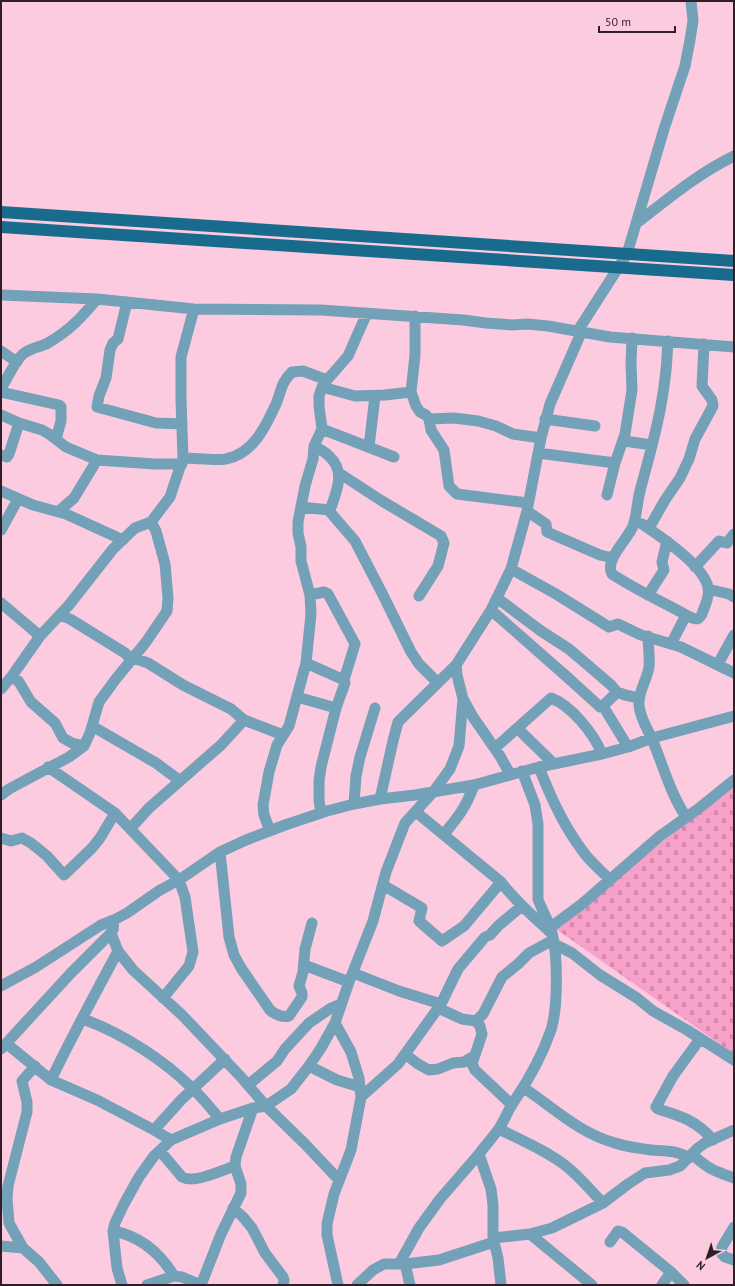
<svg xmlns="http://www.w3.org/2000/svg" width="735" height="1286" font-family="'PT Sans',sans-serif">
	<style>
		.cemetery { fill: url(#cemetery-stones) }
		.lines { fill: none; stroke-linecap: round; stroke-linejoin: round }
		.street { stroke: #72a1b8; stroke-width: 11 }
		.primary { stroke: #186b8d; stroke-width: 12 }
	</style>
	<defs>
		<pattern id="cemetery-stones" width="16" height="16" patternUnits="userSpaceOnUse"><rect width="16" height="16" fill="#f7a0c9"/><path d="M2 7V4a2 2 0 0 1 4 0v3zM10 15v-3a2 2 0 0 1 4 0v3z" fill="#d489ac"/></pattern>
	</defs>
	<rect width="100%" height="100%" fill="#fccbe0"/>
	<!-- cemetery -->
	<path class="cemetery" d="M734 783V1054L556 929Z"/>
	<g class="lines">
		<!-- street -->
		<path class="street" d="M638 222C669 198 699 173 734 156
			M1 295 97 299 194 309 321 310 463 320 486 323 512 325 527 324 548 326 610 337 734 347
			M127 302 118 339 113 343 110 350 106 378 99 396 97 407 156 423 182 424
			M415 316V355L411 392 416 406 420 412 426 415 429 419 431 430 444 450 449 486 457 494 528 503
			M577 332 627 254 664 129 685 66 690 40 693 21 691 1
			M668 341C667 353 667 366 665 378 661 416 650 453 640 491 637 502 637 515 633 526 628 539 604 560 612 574 636 590 663 602 688 616
			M1 351 17 362
			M322 387 355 396 385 395 411 392
			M1 388C8 378 14 362 23 354 30 348 40 347 48 343 70 330 81 318 97 299
			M1 392 59 405 61 407V421L56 439
			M1 415 19 423 42 430 49 434 66 447 97 460 155 464H182
			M429 419 454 418 478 421 496 426 513 434 541 438
			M545 419 595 426
			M322 429 394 457
			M624 441 652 445
			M314 446C319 449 326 452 330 457 346 472 336 493 330 510V512L355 541 383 595 411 652 419 664 438 683
			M369 447 375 396
			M538 453 615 463
			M1 455 7 457 9 454 19 423
			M183 458C196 458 215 461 226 459 253 454 266 426 276 404 282 390 280 384 292 372L303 371 327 380
			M339 473 382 501 441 536 444 543 438 566 419 596
			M1 491 33 505 66 514 123 540
			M607 495 615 463 625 434 632 390 631 363 632 338
			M301 507 330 510
			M527 511 546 524 547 532 600 555 613 558
			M58 512 74 498 97 460
			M642 524C660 536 703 565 708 587 710 594 706 604 703 611 700 621 696 620 688 616L685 617 671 644
			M649 528 665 500 680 478 689 459 695 439 713 406 712 400 702 386 704 344
			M1 530 18 499
			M695 567 719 541 727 543 734 534
			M511 569 556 594 609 627 618 624 641 635 681 647 734 673
			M708 589 729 594 734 597
			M310 595 324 592 328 594 354 642 355 644 344 680
			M648 595 664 570 662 562 667 541
			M497 598 541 631 569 649 611 685 617 692
			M1 603 40 636
			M491 610 566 676 598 705 600 707 603 706 617 692 625 695 639 698
			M60 615 70 619 125 653 132 660
			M648 636C648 646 650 657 649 667 647 680 638 692 639 705 640 718 647 728 652 739 663 765 670 793 686 817
			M133 658 148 663 183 685 231 709 244 720 283 735
			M306 663 344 680 345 683 336 708 321 767 319 781V800L321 813
			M718 664 734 635
			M12 676 19 682 31 702 55 723 63 738 72 743 84 746
			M1 689 12 676 40 636 69 605 113 549 135 528 151 522
			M297 697 336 708
			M603 706 628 747
			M92 726 156 763 179 780
			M517 728 554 764
			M495 748 551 698C572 706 594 734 602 754
			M48 767 115 813 179 880 185 897 193 952 189 966 163 998
			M539 767C550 796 563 825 582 850 589 861 601 870 610 880
			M510 774 500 756 473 717 463 699 457 675 456 665 491 610 511 569 527 511 541 438 550 404 581 333
			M1 795 9 789 69 757 84 746 90 733 99 702 115 680 146 642 167 611 168 598 165 564 156 531 151 522 170 497 183 458 181 400V357L194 309
			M380 799 393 741 398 722 456 665
			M354 804 356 776 360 757 375 708
			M416 812 501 882C515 901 533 916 550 932
			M130 829 149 808 221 745 244 720
			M270 831 264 815 263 805 269 772 277 745 289 726 306 663 311 614 310 595 301 561V547L298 533V522L305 486 313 459 314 446 322 429 319 406V396L322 387 327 380 348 356 367 313
			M444 834C459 816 466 807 474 785
			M1 838 11 841 22 838 31 843 47 856 64 875 92 848 100 838 115 813
			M220 852 229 937 234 955 241 968 270 1010C274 1014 283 1018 289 1016L302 997V993L299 986 303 972 305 949 312 923
			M383 885 422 908 419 921 442 941 464 926 501 882
			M114 920 113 930 111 933 118 951 133 970 182 1015 241 1077 266 1106 305 1144 339 1180
			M549 924H555L559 921 582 904 660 836 698 809 734 780
			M554 944 572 953 600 975 637 998 653 1011 687 1030 734 1060
			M304 965 349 982
			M353 973 399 991 441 1004
			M1 986 36 967 101 925 114 920 127 913 160 890 179 880 220 852 246 840 285 825 327 811 354 804 380 799 415 795 474 785 539 767 602 754 628 747 652 738 734 716
			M438 1008 462 1019 476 1021 483 1014 502 977 518 964 529 953 553 940
			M83 1019C122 1033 164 1060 193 1089 203 1098 211 1109 220 1119
			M476 1021 480 1026 482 1034 472 1064 475 1070 512 1105
			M335 1023 351 1052 359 1078 361 1097 351 1150 334 1194 327 1224V1235L338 1285
			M700 1039 673 1076 656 1107 658 1109C681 1116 697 1121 713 1140
			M7 1044 51 1080 97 1100 154 1130 171 1140
			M1 1049 71 973 111 933
			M405 1054 418 1064 429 1070 438 1069 453 1063 464 1062 474 1056
			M35 1066 22 1081 27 1102V1112L8 1186 7 1199 9 1223 23 1248 39 1262 57 1285
			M309 1066 337 1080 360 1087
			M51 1080C72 1036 95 994 118 951
			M248 1085 277 1061 285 1049 309 1023 331 1008 341 1004
			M524 1088C554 1108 579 1133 615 1143 626 1147 639 1148 651 1150 664 1151 677 1150 689 1158
			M361 1097 398 1064 403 1057 441 1004 458 969 485 937 490 935 498 926 522 906
			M499 1129C521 1140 547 1151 566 1166 580 1177 591 1191 603 1203
			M154 1130 181 1100 225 1059
			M160 1151 182 1177C195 1184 222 1170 235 1166
			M692 1154C708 1169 714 1171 734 1178
			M233 1208 243 1217 252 1228 265 1253 283 1277 284 1280 283 1285
			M734 1227 722 1247 721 1253 725 1257 734 1260
			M113 1231C140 1236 160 1253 174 1276
			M530 1234 592 1285
			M493 1238 530 1234 552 1228 603 1203 628 1184 645 1173 669 1170 680 1166 698 1148 705 1143 734 1130
			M610 1242 618 1231 622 1232 671 1272 684 1285
			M1 1246 23 1248
			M399 1264 419 1228 440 1199 479 1154
			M405 1264 410 1285
			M122 1285 117 1268 113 1231 115 1223 124 1204 139 1177 154 1156 171 1140 220 1119 253 1108 266 1106 291 1089 309 1066 321 1048 335 1023 349 982 373 921 386 872 405 823 434 791 450 769 459 746 463 699
			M147 1285 174 1276 182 1277 201 1285
			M201 1285 221 1234 241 1193V1184L235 1166 236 1157 253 1108
			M357 1285 373 1270 384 1264H405L439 1260 494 1242
			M501 1285 498 1258 493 1238V1205L491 1189 479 1154C485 1146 492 1138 498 1130 504 1122 507 1112 513 1103 528 1081 542 1056 551 1030 558 1008 558 956 552 933 549 921 542 911 538 899V824L535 805 522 771
			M662 1285 671 1272"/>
		<!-- primary -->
		<path class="primary" d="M1 212 734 261
			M1 227 734 275"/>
	</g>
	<!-- border -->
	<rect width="735" height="1286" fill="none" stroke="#301e26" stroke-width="4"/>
	<!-- north arrow -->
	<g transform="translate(707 1258) rotate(220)" stroke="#fccbe0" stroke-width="3" paint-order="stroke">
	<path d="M0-3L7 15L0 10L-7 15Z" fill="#301e26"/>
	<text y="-6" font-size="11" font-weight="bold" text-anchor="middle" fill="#301e26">N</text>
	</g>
	<!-- scale -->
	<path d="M599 26v6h76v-6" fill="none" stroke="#301e26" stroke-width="2"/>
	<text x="605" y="26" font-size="12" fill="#301e26" stroke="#fccbe0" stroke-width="3" paint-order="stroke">50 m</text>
</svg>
